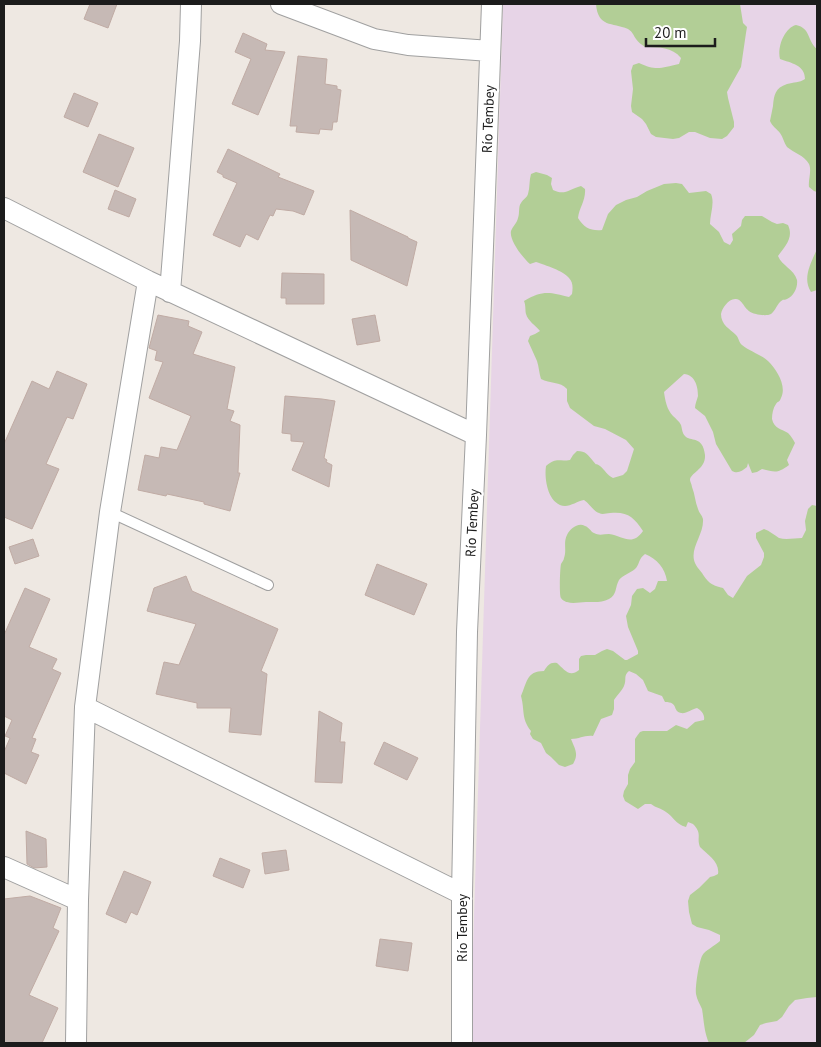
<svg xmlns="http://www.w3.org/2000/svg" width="821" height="1047" font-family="'PT Sans',sans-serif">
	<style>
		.industrial { fill: #e7d4e7 }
		.forest { fill: #b2ce96 }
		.building { fill: #c6b9b5; stroke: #c0aba4 }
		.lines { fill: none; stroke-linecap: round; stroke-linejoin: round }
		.lane-casing { stroke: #a0a0a0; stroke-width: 12 }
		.street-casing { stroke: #a0a0a0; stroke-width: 22 }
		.lane { stroke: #fff; stroke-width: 10 }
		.street { stroke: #fff; stroke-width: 20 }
		.labels { text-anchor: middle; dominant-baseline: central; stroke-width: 4.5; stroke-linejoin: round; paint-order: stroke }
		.street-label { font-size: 14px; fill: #1c1c1c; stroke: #fff }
	</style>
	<rect width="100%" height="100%" fill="#eee8e2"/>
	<!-- industrial -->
	<path class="industrial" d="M503 4H817V1043H470Z"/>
	<!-- forest -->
	<path class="forest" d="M596 4H740L743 23 747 27 746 33 741 67 727 92 728 98 734 122V127L727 136 722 139 710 138 695 132H689L679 138 673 139 656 137 651 134 646 124 642 119 632 112 631 106 633 89 631 71 633 65 639 63C656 71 661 68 679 64L681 58C672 47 659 47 645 47 642 45 638 42 636 39 633 35 633 32 628 29 612 22 598 28 596 4Z
		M796 25C811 28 807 41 817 49V192L814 191 809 187C808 180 812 171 809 164 804 155 794 153 787 147 784 143 783 137 780 133 777 129 772 126 770 121 771 116 772 111 773 106 774 95 775 88 787 84 794 82 799 83 805 79 805 65 791 63 780 59 777 48 784 28 796 25Z
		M536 172 547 175 552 178 551 184 553 190C565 196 569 189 581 186L585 189C586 200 579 208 578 218 584 228 591 231 602 230L608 214 616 205 626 200 637 197 647 191 664 184 676 183 682 184 689 193 706 191 711 194C715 203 710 214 710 224L719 232 724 242 730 245 733 240 732 234 741 226 742 220 745 216H762L772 222 777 224 783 223 788 225C794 238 785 246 778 256 782 266 794 269 797 280 798 287 794 296 787 299 781 301 785 298 780 302 777 305 775 311 771 314 767 316 760 315 756 314 744 312 744 300 736 299 729 298 722 308 721 314 721 325 730 329 736 335 739 338 739 343 742 345 749 351 762 355 768 361 777 370 787 386 781 398 779 403 779 400 776 404 773 408 772 414 772 419 774 429 782 429 788 433 791 436 793 439 795 443L787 460 789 465C777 474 775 472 762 469L757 472 752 473 748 463 747 467C742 471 738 474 732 471L716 444 713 432 705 416 695 408C695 404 697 400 698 396 698 386 695 375 684 374L664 392C665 400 667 410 673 416 676 419 679 421 681 425 682 428 682 433 685 436 690 442 703 435 705 455 706 469 690 473 690 480 690 481 692 485 692 487 695 494 695 502 698 509 699 513 702 515 703 519 704 534 691 546 694 560 695 565 699 569 702 573 709 584 712 585 723 588L728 595 733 598 747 576 761 565 764 557V553L756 538V533L764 529C770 531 774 535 779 538 786 540 795 538 802 538L806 530 805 521 808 509 812 505 817 506V997L807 998 795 1000 789 1006 782 1017 777 1021 766 1023 760 1025 754 1035 744 1043H709C704 1032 704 1021 702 1009 700 1004 697 1000 696 994 695 987 699 962 702 956 705 950 715 946 720 941V935L709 930 697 927 692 924 689 912 688 901 690 895 699 888 710 877 714 876 718 874C720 862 708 855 700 847 696 837 703 834 693 824L688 822 686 827C675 824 674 817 666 812 661 808 656 808 651 804H645L638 809 625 801 623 796 624 791 628 784V775L630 769 635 762V739L637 736 640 732 643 731H667L676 725 687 729 695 722 704 720C705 715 702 711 697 708 692 709 686 714 681 713 672 711 679 702 665 702L662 696 648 691 643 680 636 674 629 671C623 676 627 679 624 686 622 691 617 695 614 700V709L612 715 601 719 593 736C584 735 580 739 571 739 575 749 579 754 573 764L565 767 559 765 551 757 546 753 541 743 533 739 530 734 531 731C521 718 525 711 521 696 527 683 526 671 544 671 548 665 550 662 557 663 564 669 569 678 579 670V659L581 656 586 655H595L602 651 607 649 613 651 625 660H627L638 654V651L628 627 626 616 631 605 632 596 637 589 643 588 650 593 655 589 658 581H667C665 568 657 559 645 554 638 559 640 564 635 569 630 573 623 575 619 580 615 587 617 595 609 599 602 603 594 602 586 602 580 602 573 604 567 602 566 602 562 600 561 598 559 596 560 568 561 564 562 562 564 560 564 558 567 550 563 543 567 535 570 529 578 522 585 526 589 527 591 532 594 533 599 536 604 534 609 534 623 536 632 547 643 531 634 517 627 511 610 513 606 513 603 515 599 513 593 511 590 504 584 500 578 501 571 506 565 506 548 505 544 479 546 466 557 457 558 462 570 460L573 455 577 451C586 451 588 455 593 461 598 467 594 462 600 466 605 470 607 475 613 478L623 475 627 471 634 449 626 440 605 429 594 426 570 408 567 401V389C560 381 550 384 541 379 539 373 539 367 537 361 534 354 531 348 528 341L530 336 535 334 540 331C535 325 528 321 526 314 525 310 526 306 524 301 542 290 550 292 569 297L572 294C573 288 573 282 569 278 564 271 545 265 536 262L530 264C523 258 509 240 511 231 513 226 517 223 518 218 520 213 518 207 521 203 523 199 527 198 528 194 530 187 529 181 531 174Z
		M817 249V290L811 292C802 278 811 263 817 249Z"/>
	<!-- building -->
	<path class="building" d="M90 4H117L108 28 84 19Z
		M243 33 267 44 265 50 285 52 258 115 232 104 251 59 235 52Z
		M298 56 327 59 325 84 337 86V89L341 90 337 122H333L332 130 320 129 319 134 296 132 297 126H290Z
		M74 93 98 103 88 127 64 117Z
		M99 134 134 148 118 187 83 172Z
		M228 149 280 174 278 177 314 191 304 215 293 211 276 209 273 216 270 215 258 240 246 234 240 247 213 235 237 183 223 177V175L217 172Z
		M115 190 136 199 129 217 108 209Z
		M350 210 408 237V238L417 242 407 286 351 260Z
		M282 273 324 274V304H286V298H281Z
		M158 315 189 321 188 326 202 332 193 354 235 367 227 409 234 411 230 421 240 425 238 473H240L230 511 204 504V502L167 494 166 496 138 490 145 455 159 458 161 447 177 450 191 416 149 398 163 362 155 360 157 351 149 348Z
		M375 315 380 341 357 345 352 319Z
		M57 371 87 384 73 419 67 417 46 464 59 469 32 529 4 517V444L32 381 49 389Z
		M285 396 322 399 335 401 324 458 327 460 326 462 332 465 329 487 292 470 304 442 291 441V434L282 433Z
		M33 539 39 556 15 564 9 547Z
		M377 564 427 584 414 615 365 595Z
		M186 576 192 591 278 629 261 671 267 674 261 735 229 732 231 708H197V703L156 694 164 662 179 665 196 624 147 611 154 588Z
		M25 588 50 599 29 647 57 659 52 669 61 673 32 738 36 739 31 752 39 755 26 784 4 773V752L10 738 5 736 12 720 4 716V635Z
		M319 711 342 723 340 742H345L342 783 315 782Z
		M384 742 418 758 407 780 374 764Z
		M26 831 46 839 47 867 34 868 27 864Z
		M286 850 289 870 265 874 262 853Z
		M220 858 250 870 243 888 213 876Z
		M124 871 151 882 137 915 131 912 126 923 106 914Z
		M30 896 61 908 53 928 59 931 29 995 58 1008 42 1043H4V899Z
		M380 939 412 943 408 971 376 966Z"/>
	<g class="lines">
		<defs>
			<path id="lane" d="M110 512 268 585"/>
			<path id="street" d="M281 4 374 39 408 45 490 51
				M4 208 148 281 476 435
				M170 292 190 41 191 4
				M85 707 462 894
				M4 867 78 900
				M76 1043 78 900 85 707 110 512 148 281
				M462 1043V894L467 632 476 435 492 4"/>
		</defs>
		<!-- lane casing -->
		<use href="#lane" class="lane-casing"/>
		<!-- street casing -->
		<use href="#street" class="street-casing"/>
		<!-- lane -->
		<use href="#lane" class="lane"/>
		<!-- street -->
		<use href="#street" class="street"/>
	</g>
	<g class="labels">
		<!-- street labels -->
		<g class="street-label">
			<text transform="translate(488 119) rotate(-88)">Río Tembey</text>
			<text transform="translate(472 523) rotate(-87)">Río Tembey</text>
			<text transform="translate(462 928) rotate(-90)">Río Tembey</text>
		</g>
	</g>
	<!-- border -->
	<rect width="821" height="1047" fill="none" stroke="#1c1c1c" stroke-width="10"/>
	<!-- scale -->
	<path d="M646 38v8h69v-8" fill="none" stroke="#1c1c1c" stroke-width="2.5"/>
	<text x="654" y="38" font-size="15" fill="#1c1c1c" stroke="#ffffff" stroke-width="4" paint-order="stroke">20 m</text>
</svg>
